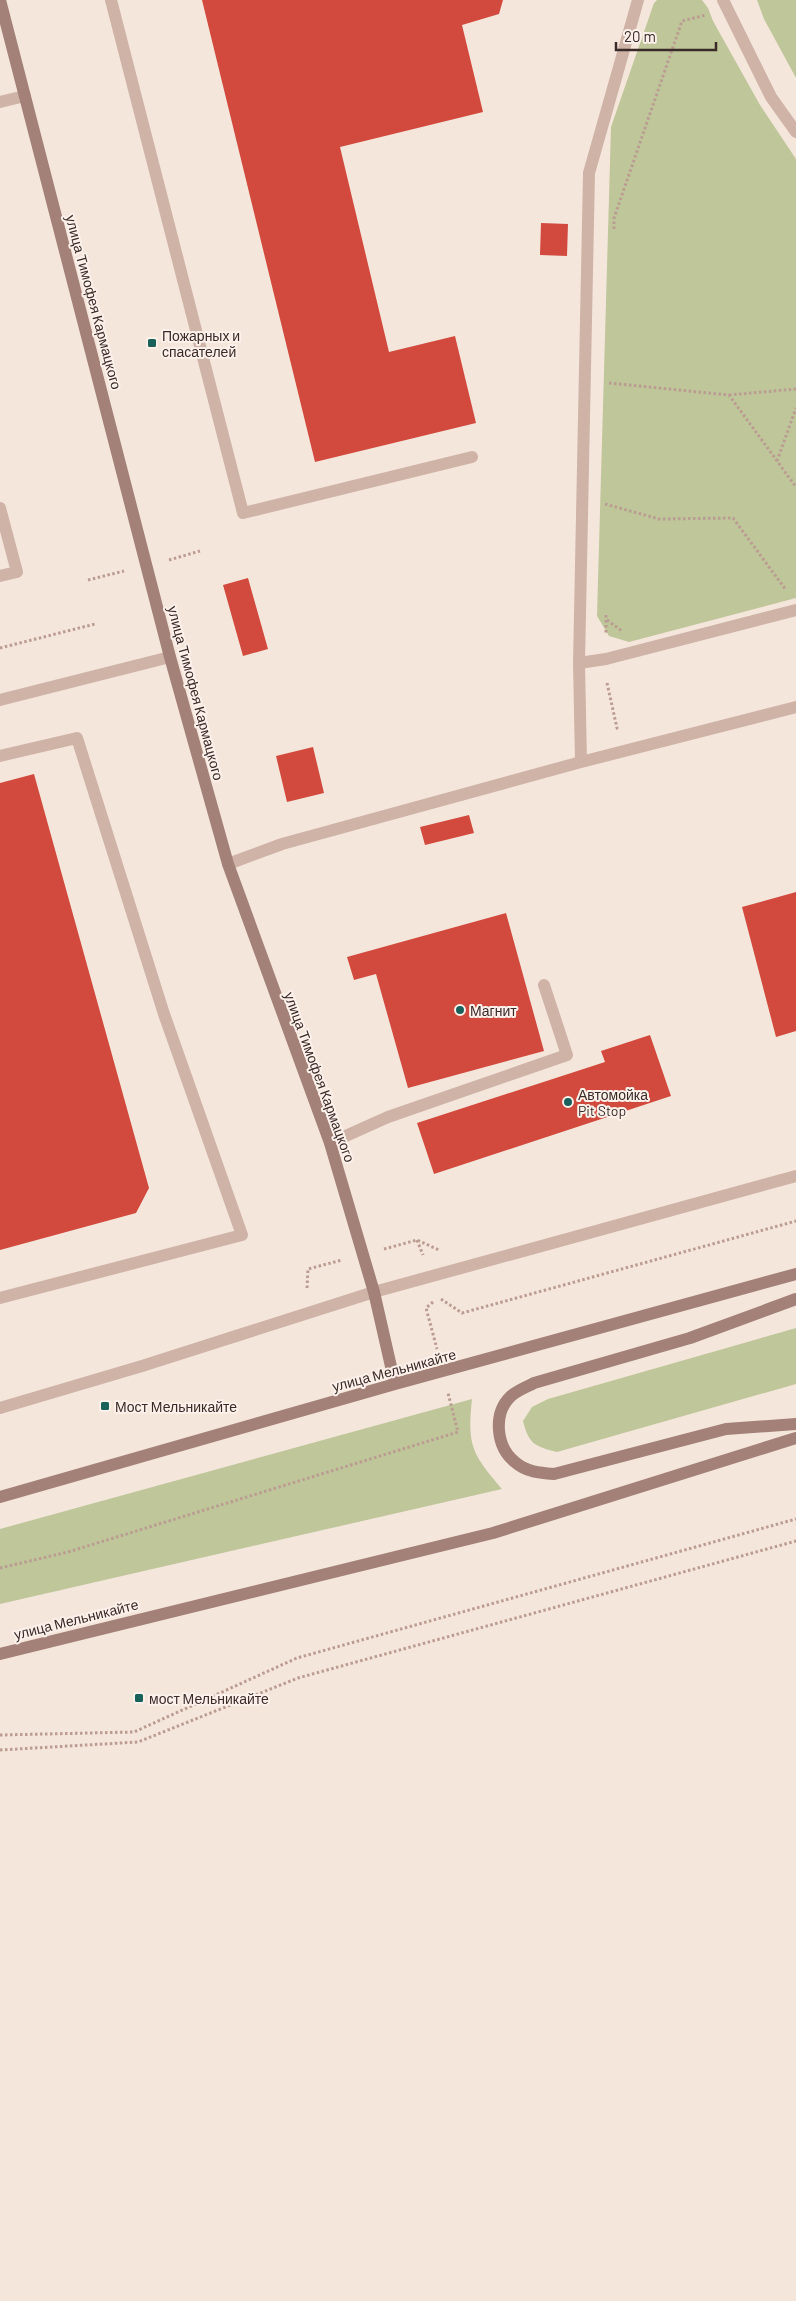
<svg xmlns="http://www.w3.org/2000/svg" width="796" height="2301" font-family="Barlow,sans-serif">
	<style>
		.green { fill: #bec69a }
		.building { fill: #d24a3d }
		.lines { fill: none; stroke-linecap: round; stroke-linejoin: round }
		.path { stroke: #bb9c91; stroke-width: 3; stroke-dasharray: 2.5 2.5; stroke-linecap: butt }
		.lane { stroke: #cfb3a7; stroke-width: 12 }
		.street { stroke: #cfb3a7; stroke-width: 12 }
		.secondary { stroke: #a38178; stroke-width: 12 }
		.poi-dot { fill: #19615a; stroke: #fcf1ea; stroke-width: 2 }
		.labels { text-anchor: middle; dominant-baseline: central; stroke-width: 4; stroke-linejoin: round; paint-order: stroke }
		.street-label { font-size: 14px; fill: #3a2b28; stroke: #fcf1ea }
		.poi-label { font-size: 14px; fill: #3a2b28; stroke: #fcf1ea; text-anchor: start }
	</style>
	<rect width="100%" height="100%" fill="#f5e6dc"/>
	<!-- green -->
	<path class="green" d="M657 0H702L708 8 713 21 760 105 796 159V598L629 642 609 636 597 616 611 127 654 3Z
		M757 0H796V78L764 19Z
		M796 1328V1384L557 1452C534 1446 529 1444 523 1421L532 1407 548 1399Z
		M472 1399C467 1446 472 1454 502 1489L0 1604V1529Z"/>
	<!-- building -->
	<path class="building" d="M202 0H503L499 14 462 25 483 112 340 147 389 352 455 336 476 423 315 462Z
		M541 223 568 224 567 256 540 255Z
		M248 578 268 649 243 656 223 585Z
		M313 747 324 793 287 802 276 756Z
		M34 774 149 1188 136 1213 0 1250V783Z
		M469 815 474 833 425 845 420 827Z
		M796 892V1031L776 1037 742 907Z
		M506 913 544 1051 408 1088 376 974 354 980 347 957Z
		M650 1035 671 1096 434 1174 417 1123 605 1062 601 1051Z"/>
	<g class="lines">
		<!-- path -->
		<path class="path" d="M614 229V218L682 21 706 15
			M609 383 729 395 796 487
			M729 395 796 389
			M777 461 796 408
			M605 504 659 519 733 518 786 590
			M169 560 200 551
			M88 580 124 571
			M606 615V634
			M607 620 622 631
			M0 648 95 624
			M607 683 617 728 615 729
			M417 1240 423 1255
			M384 1249 417 1240 439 1250
			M307 1288 308 1269 342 1260
			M441 1299 462 1313 796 1221
			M433 1302 426 1308 437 1349
			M0 1568 68 1552 458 1432 448 1393
			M0 1735 134 1732 297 1658 796 1519
			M0 1750 138 1742 298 1678 796 1541"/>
		<!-- lane -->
		<path class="lane" d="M111 0 243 513 472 457
			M723 0 771 97 796 132
			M0 102 25 96
			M0 508 17 572 0 576
			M579 663 606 659 796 610
			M0 756 77 738 164 1014 242 1235 0 1298
			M581 762 579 663 589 173 638 0
			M228 864 282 844 581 762 796 707
			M330 1143 388 1117 567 1055 544 985
			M0 1408 142 1366 374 1292 796 1176"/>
		<!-- street -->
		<path class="street" d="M0 700 170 657"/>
		<!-- secondary -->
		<path class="secondary" d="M0 0 170 657 228 864 330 1143 374 1292 395 1384
			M796 1299 690 1338 534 1383C527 1387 516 1391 510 1397 493 1414 496 1447 515 1462 526 1472 540 1473 554 1474L726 1429 796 1424
			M0 1497 395 1384 796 1274
			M0 1654 493 1533 796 1438"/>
	</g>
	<!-- markers -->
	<g class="poi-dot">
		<rect x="147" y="338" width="10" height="10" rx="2.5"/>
		<circle cx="460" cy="1010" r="5"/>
		<circle cx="568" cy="1102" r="5"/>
		<rect x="100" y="1401" width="10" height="10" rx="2.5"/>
		<rect x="134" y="1693" width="10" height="10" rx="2.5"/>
	</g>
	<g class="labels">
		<!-- street labels -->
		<g class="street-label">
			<text transform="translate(94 302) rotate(75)">улица Тимофея Кармацкого</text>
			<text transform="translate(196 693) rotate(75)">улица Тимофея Кармацкого</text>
			<text transform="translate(320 1077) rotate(70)">улица Тимофея Кармацкого</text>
			<text transform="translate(394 1370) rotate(-15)">улица Мельникайте</text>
			<text transform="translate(76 1619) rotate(-14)">улица Мельникайте</text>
		</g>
		<!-- poi labels -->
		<g class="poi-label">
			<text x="162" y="335">Пожарных и<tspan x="162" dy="16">спасателей</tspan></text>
			<text x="470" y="1010">Магнит</text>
			<text x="578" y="1094">Автомойка<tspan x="578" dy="16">Pit Stop</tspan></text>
			<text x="115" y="1406">Мост Мельникайте</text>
			<text x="149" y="1698">мост Мельникайте</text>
		</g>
	</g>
	<!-- scale -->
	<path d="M616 42v8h100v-8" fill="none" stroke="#3a2b28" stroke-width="2.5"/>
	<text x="624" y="42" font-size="15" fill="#3a2b28" stroke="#fcf1ea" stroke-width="4" paint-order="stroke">20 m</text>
</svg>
